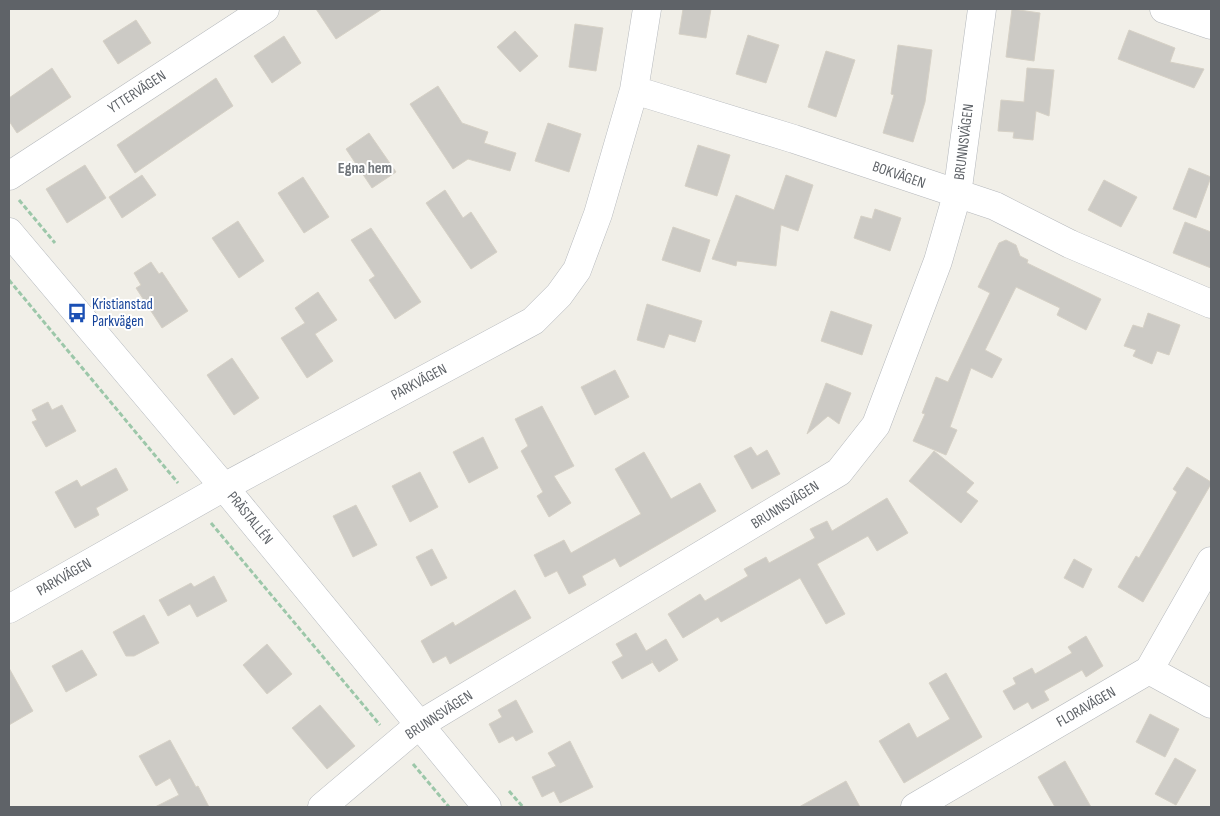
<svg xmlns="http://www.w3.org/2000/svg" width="1220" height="816" font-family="'Sofia Sans Condensed',sans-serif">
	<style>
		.building { fill: #cccac5; stroke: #d6d1c6 }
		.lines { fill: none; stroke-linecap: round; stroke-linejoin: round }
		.street-casing { stroke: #b5b8bc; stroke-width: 29 }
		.secondary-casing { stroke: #b6babf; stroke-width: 29 }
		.path { stroke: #9cc7a9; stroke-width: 3; stroke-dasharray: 5 2.5; stroke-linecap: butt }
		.street { stroke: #fff; stroke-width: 28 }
		.secondary { stroke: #fff; stroke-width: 28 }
		.labels { text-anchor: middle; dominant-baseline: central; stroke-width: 4; stroke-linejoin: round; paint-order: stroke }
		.street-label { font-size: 15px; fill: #5f6368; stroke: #fff }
		.transit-label { font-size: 15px; fill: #164399; stroke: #fff; text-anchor: start }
		.neighbourhood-label { font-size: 16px; font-weight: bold; fill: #70757a; stroke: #fff }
	</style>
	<rect width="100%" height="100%" fill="#f1efe8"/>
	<!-- building -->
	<path class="building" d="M316 9H382L336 39Z
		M683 9H711L706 38 679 34Z
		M1012 9 1040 13 1034 61 1006 57Z
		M136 20 151 43 118 64 103 41Z
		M575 24 603 28 596 71 569 67Z
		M1129 30 1175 48 1170 62 1204 69 1194 88 1118 59Z
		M515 31 538 56 520 72 497 47Z
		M748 35 779 45 766 83 736 74Z
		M284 36 301 63 272 83 254 56Z
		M898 45 932 50 925 102 913 142 883 133 894 95 891 94Z
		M826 51 855 60 836 117 808 107Z
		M52 68 71 97 17 133 9 121V98Z
		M1027 68 1054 70 1049 116 1036 111 1033 140 1013 138 1014 132 998 131 1001 100 1024 102Z
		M216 78 233 106 135 173 117 145Z
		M438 86 462 123 488 132 484 143 516 153 510 171 468 159 453 169 410 104Z
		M548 123 581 134 569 172 535 161Z
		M369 133 396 172 372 188 346 149Z
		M698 145 730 155 717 196 685 186Z
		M85 165 106 198 67 223 46 189Z
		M1189 168 1211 177 1196 218 1173 209Z
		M142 175 156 195 122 218 109 197Z
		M786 175 813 185 798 231 781 225 776 266 737 261 736 266 712 259 736 195 774 210Z
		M303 177 329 217 304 233 278 193Z
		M1104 180 1137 197 1121 227 1088 210Z
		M445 190 463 218 471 212 497 252 471 269 426 203Z
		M875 209 901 218 890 251 854 238 861 216 872 219Z
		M238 221 264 261 239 278 212 238Z
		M1185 222 1211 232V268L1173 253Z
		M673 227 710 240 700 272 662 260Z
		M371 228 421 302 395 319 369 280 375 276 351 240Z
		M1006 240 1016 245 1020 256 1028 260 1027 263 1101 299 1086 330 1057 315 1060 308 1016 287 985 350 1002 359 992 378 971 368 950 427 957 430 946 455 913 441 925 414 922 413 936 377 948 382 990 293 978 287 999 243Z
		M151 262 159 274 162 272 188 311 162 328 136 288 141 285 134 273Z
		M318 292 337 320 315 334 333 361 307 378 281 338 305 323 295 308Z
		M647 304 702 321 695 342 669 334 664 348 637 340Z
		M831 311 872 325 862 355 821 341Z
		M1148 313 1180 325 1169 355 1157 351 1152 364 1133 356 1136 350 1124 346 1133 325 1143 328Z
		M232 358 259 398 234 415 207 375Z
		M615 370 629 397 595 415 581 387Z
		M826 383 851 393 843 413 839 424 828 416 807 434Z
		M48 402 52 410 62 405 76 431 46 447 32 422 37 420 32 410Z
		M542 406 574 466 554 476 571 503 549 517 537 496 543 492 521 451 528 446 515 419Z
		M483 437 498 468 469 483 453 452Z
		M751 447 757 456 767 450 780 474 752 489 734 456Z
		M934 451 974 483 966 492 978 501 961 523 909 481Z
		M644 452 671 499 700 483 716 511 620 567 615 558 582 576 586 585 569 594 557 571 545 577 534 555 564 540 571 553 641 514 615 469Z
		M1187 467 1211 482V484L1143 602 1118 587 1136 556 1139 558 1177 492 1173 489Z
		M116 468 128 490 96 508 99 515 75 528 55 492 77 480 81 487Z
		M420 472 438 507 410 522 392 486Z
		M887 498 908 533 877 551 868 536 817 564 845 614 826 624 800 578 721 622 718 617 683 638 668 614 700 594 705 601 748 576 744 569 766 557 769 563 815 538 810 529 827 521 832 531Z
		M356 505 377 545 353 557 333 516Z
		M432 549 447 578 431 586 416 557Z
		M1074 559 1092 569 1083 588 1064 578Z
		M214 576 227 601 197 617 190 604 168 616 159 600 191 583 194 587Z
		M515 590 531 618 450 664 446 656 433 663 421 641 453 622 455 626Z
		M144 615 159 643 134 656H126L113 632Z
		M636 633 646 651 666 639 678 660 659 672 651 660 653 662 622 679 612 662 623 656 616 644Z
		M1086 636 1103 666 1086 677 1082 670 1044 691 1049 700 1032 709 1028 702 1014 710 1003 691 1016 684 1013 678 1032 668 1035 674 1072 653 1068 647Z
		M267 644 292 674 267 694 243 665Z
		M82 650 97 675 66 692 52 666Z
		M9 668 33 711 9 725Z
		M946 673 982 737 904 783 879 741 909 723 917 738 950 719 929 683Z
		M516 700 533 732 516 741 513 736 499 743 489 724 502 717 498 710Z
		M320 705 355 746 327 769 292 728Z
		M1150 714 1179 729 1165 757 1136 742Z
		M170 740 196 787 198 786 209 807H155L179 795 170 778 156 786 139 756Z
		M570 741 593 787 560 803 554 791 542 797 532 777 556 766 548 753Z
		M1175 758 1196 770 1176 805 1155 794Z
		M1065 761 1091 807H1055L1038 777Z
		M846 781 860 807H799Z"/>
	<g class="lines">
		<defs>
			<path id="street" d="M1164 9 1211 25
				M634 90 794 139 995 206 1070 244 1211 304
				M9 176 265 9
				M9 609 224 487 533 321 559 295 577 270 598 214 634 90 647 9
				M1149 670 1211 704
				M322 807 419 725 839 472 876 425 938 261 957 195 982 9
				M915 807 1149 670 1211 561"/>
			<path id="secondary" d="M9 232 224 487 487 807"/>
		</defs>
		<!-- street casing -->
		<use href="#street" class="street-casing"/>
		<!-- secondary casing -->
		<use href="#secondary" class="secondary-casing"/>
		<!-- path -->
		<path class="path" d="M19 200 55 243
			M9 280 178 483
			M211 523 380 725
			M413 764 449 807
			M509 791 523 807"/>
		<!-- street -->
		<use href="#street" class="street"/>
		<!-- secondary -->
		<use href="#secondary" class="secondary"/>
	</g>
	<!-- icons -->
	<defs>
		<symbol id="bus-bare" viewBox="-9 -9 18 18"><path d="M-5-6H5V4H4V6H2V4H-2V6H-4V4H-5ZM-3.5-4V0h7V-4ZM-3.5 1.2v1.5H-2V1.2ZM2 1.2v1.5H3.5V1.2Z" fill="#1a4fb4" stroke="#fff" stroke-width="2.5" paint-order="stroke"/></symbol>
	</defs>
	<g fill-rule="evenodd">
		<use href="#bus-bare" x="63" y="299" width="28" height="28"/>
	</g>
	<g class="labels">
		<!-- street labels -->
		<g class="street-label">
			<text transform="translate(137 92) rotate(-33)">YTTERVÄGEN</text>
			<text transform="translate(964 142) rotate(-83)">BRUNNSVÄGEN</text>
			<text transform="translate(899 175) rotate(19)">BOKVÄGEN</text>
			<text transform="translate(419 382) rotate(-28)">PARKVÄGEN</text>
			<text transform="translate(785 505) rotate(-32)">BRUNNSVÄGEN</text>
			<text transform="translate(250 518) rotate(51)">PRÄSTALLÉN</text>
			<text transform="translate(64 577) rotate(-30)">PARKVÄGEN</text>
			<text transform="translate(1086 707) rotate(-30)">FLORAVÄGEN</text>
			<text transform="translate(439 715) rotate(-33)">BRUNNSVÄGEN</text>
		</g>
		<!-- transit labels -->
		<g class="transit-label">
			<text x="92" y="304">Kristianstad<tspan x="92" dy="17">Parkvägen</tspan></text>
		</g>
		<!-- neighbourhood labels -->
		<g class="neighbourhood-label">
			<text x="365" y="168">Egna hem</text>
		</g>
	</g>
	<!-- border -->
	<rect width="1220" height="816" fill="none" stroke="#5f6368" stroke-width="20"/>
</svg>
